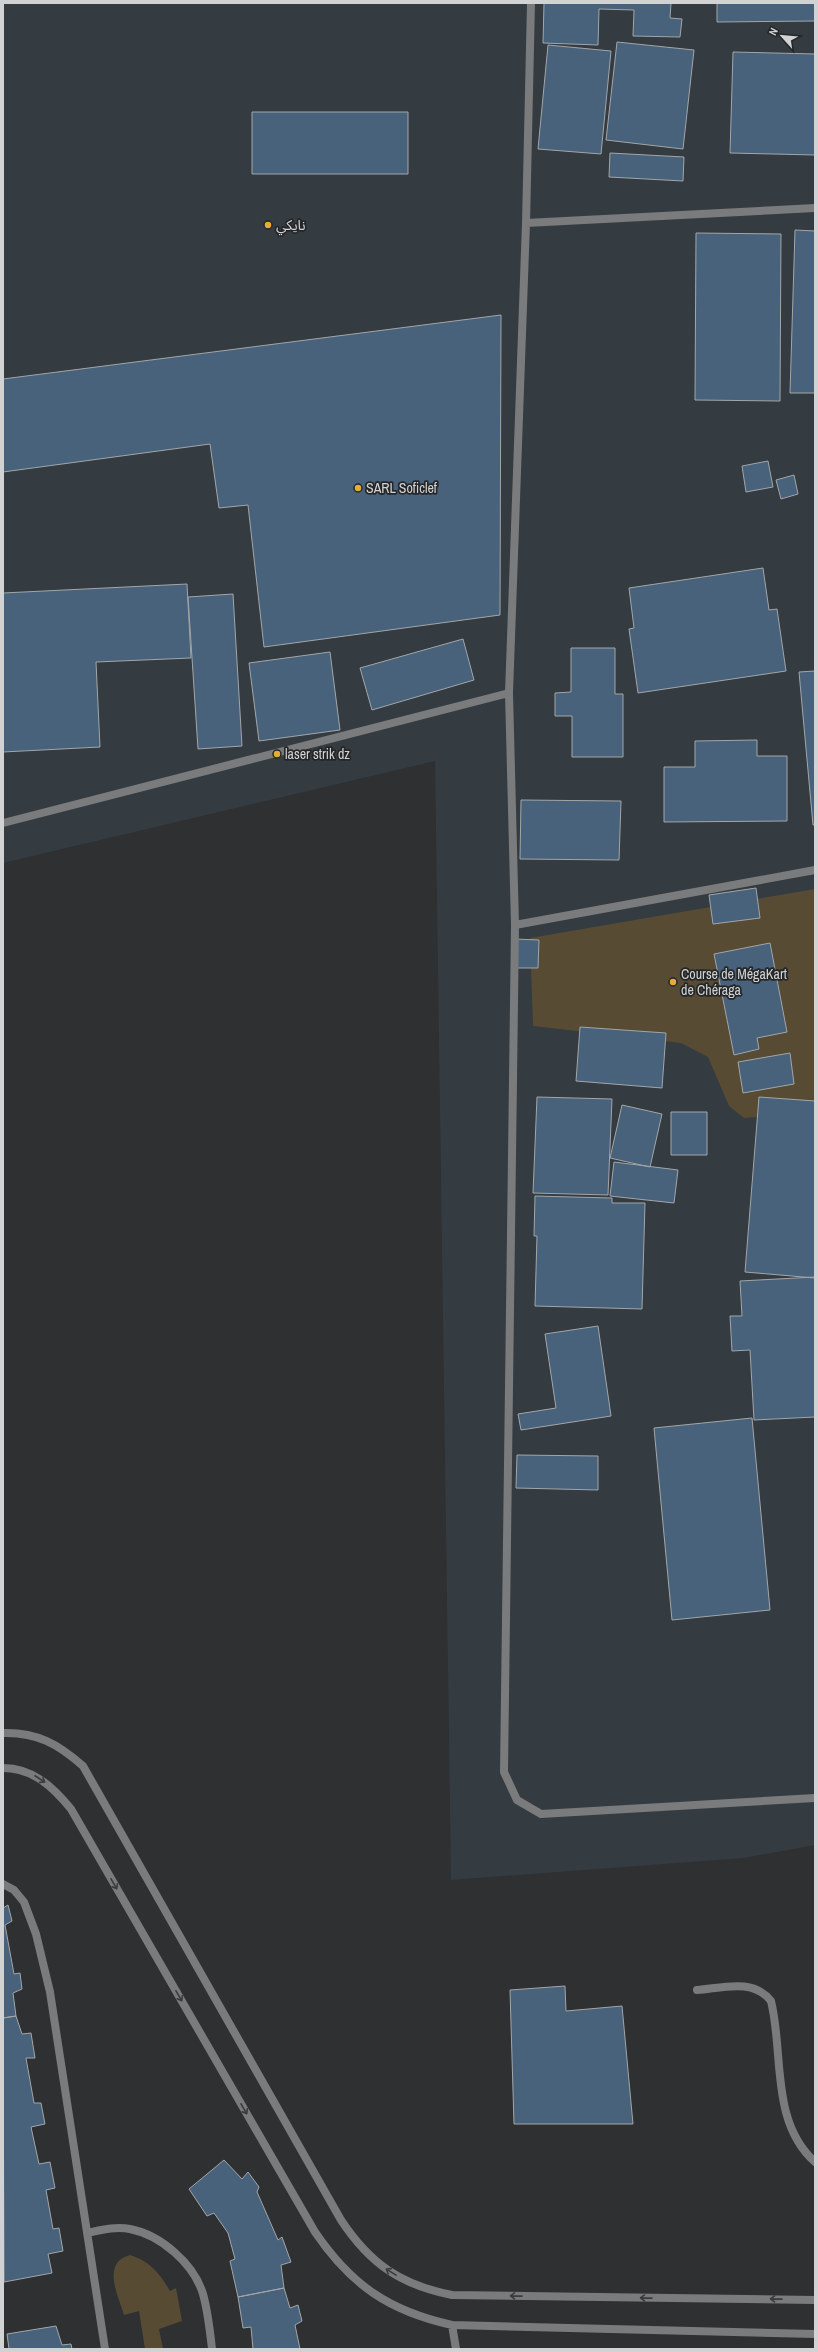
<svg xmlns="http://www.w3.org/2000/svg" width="818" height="2352" font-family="'Archivo Narrow','Noto Sans Arabic',sans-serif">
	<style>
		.built { fill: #343b41 }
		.green { fill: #574b34 }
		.building { fill: #48627c; stroke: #a3a6a8 }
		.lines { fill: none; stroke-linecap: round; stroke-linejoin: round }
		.street { stroke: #7a7b7c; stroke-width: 8 }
		.oneway { stroke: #3a3b3d }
		.poi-dot { fill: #e4ad35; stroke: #242628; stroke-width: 1.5 }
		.labels { text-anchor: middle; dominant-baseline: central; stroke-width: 3.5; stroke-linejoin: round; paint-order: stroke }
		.poi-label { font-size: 14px; fill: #d1d2d3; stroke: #242628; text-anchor: start }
	</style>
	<rect width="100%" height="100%" fill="#2e3032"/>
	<!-- built -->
	<path class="built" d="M3 3H815V1845L744 1858 451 1880 435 761 3 863Z"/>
	<!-- green -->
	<path class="green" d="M815 889V1113L744 1118 729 1106 708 1057 681 1043 533 1026 530 938Z
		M130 2255C150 2261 160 2274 170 2291L176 2288 182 2321 159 2329 163 2349H145L139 2311 124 2315C118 2295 101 2263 130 2255Z"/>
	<!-- building -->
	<path class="building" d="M544 3H671L670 18 682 19 680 37 633 36 634 10 599 9 598 45 543 43Z
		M717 3H815V21L717 22Z
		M617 42 694 50 683 149 606 140Z
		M548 45 611 51 601 154 538 149Z
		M733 52 815 54V155L730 153Z
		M252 112H408V174H252Z
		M610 153 684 157 683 181 609 177Z
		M795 230 815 231V393H790Z
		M696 233 781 234 780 401 695 400Z
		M501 315 500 615 264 647 248 505 219 508 210 444 3 472V379Z
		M768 461 773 487 746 492 742 466Z
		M794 475 798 494 781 499 776 480Z
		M763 568 769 610 777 609 786 671 638 693 629 629 634 628 629 588Z
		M187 584 191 658 96 662 100 747 3 752V593Z
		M233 594 242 746 198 749 188 597Z
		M463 639 474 680 372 710 360 668Z
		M571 648H615V694H623V757H572V716H555V693L571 692Z
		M330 652 340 730 259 741 249 663Z
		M815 671V825H813L799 672Z
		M757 740V756H787V821L664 822V767H695V741Z
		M521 800 621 801 619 860 520 859Z
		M756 888 760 918 713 924 709 895Z
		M515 939 539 940 538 968H515Z
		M770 943 787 1032 757 1038 759 1049 734 1055 714 954Z
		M580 1027 666 1033 662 1088 576 1081Z
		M790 1053 794 1084 743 1093 738 1062Z
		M537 1097 612 1099 608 1195 533 1193Z
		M759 1097 815 1101V1278L745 1272Z
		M622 1105 662 1114 650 1167 610 1158Z
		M671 1112H707V1155H671Z
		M614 1162 678 1170 674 1203 610 1196Z
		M535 1196 612 1198V1203H645L642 1309 535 1306 537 1236H534Z
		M815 1277V1417L754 1420 750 1350 732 1351 730 1316H742L740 1281Z
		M598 1326 611 1416 521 1430 518 1414 556 1408 545 1334Z
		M752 1418 770 1610 672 1620 654 1428Z
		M517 1455 598 1456V1490L516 1488Z
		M8 1905 12 1921 5 1925 14 1974 20 1973 22 1989 13 1993 16 2016 3 2018V1908Z
		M565 1986 566 2011 622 2006 633 2124H514L510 1990Z
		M16 2016 22 2034 31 2033 35 2058H26L34 2103H41L45 2124 31 2127 39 2164 50 2162 55 2188 46 2190 53 2229 59 2228 63 2251 48 2254 52 2273 4 2282 3 2018Z
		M224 2160 242 2179 248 2172 259 2187 257 2192 278 2240 282 2237 291 2262 281 2265 284 2288 238 2297 230 2261 235 2259 228 2233 214 2213 207 2216 189 2189Z
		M284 2288 290 2308 298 2305 302 2321 295 2325 300 2349H253L251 2327 243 2328 238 2297Z
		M56 2326 62 2345 71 2344 72 2349H9L7 2334Z"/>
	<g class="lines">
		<!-- street -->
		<path class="street" d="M531 3 526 223 509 693 515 925 504 1772 517 1800 541 1814 815 1798
			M526 223 815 208
			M3 823 509 693
			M515 925 815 870
			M3 1733C37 1732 58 1744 83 1766L341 2220C370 2264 401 2285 452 2295L815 2300
			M3 1768C33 1768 53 1787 71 1809L315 2232C351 2285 389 2311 452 2325L815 2334
			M3 1884 14 1890 24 1902 36 1934 50 1992 105 2349
			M697 1990C723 1988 753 1978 771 2001 784 2053 770 2122 815 2162
			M87 2233C101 2230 116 2226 130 2229 161 2235 194 2264 203 2294 208 2312 210 2331 212 2349
			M452 2325 456 2349"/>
	</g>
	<!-- one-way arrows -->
	<defs><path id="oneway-shaft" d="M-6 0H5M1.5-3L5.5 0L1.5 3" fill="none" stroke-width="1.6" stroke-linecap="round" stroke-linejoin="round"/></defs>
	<g class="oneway">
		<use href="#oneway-shaft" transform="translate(40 1779) rotate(33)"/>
		<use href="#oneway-shaft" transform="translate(114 1884) rotate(60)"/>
		<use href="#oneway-shaft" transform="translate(179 1996) rotate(60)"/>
		<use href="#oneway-shaft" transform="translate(244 2109) rotate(60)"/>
		<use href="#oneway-shaft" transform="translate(391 2272) rotate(-148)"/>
		<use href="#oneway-shaft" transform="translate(516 2296) rotate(-179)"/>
		<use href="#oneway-shaft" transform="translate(646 2298) rotate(-179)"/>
		<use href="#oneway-shaft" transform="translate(776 2299) rotate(-179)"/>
	</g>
	<!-- markers -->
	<g class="poi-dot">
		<circle cx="268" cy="225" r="4"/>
		<circle cx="358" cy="488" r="4"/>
		<circle cx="277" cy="754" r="4"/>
		<circle cx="673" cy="982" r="4"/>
	</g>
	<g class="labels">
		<!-- poi labels -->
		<g class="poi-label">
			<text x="276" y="225">نايكي</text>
			<text x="366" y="488">SARL Soficlef</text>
			<text x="285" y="754">laser strik dz</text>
			<text x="681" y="974">Course de MégaKart<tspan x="681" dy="16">de Chéraga</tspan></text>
		</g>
	</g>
	<!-- border -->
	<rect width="818" height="2352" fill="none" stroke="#d1d2d3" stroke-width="8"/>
	<!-- north arrow -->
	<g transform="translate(782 36) rotate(297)" stroke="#242628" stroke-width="3" paint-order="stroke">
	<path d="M0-3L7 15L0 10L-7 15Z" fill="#d1d2d3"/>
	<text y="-6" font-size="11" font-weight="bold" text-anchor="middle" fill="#d1d2d3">N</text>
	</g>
</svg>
